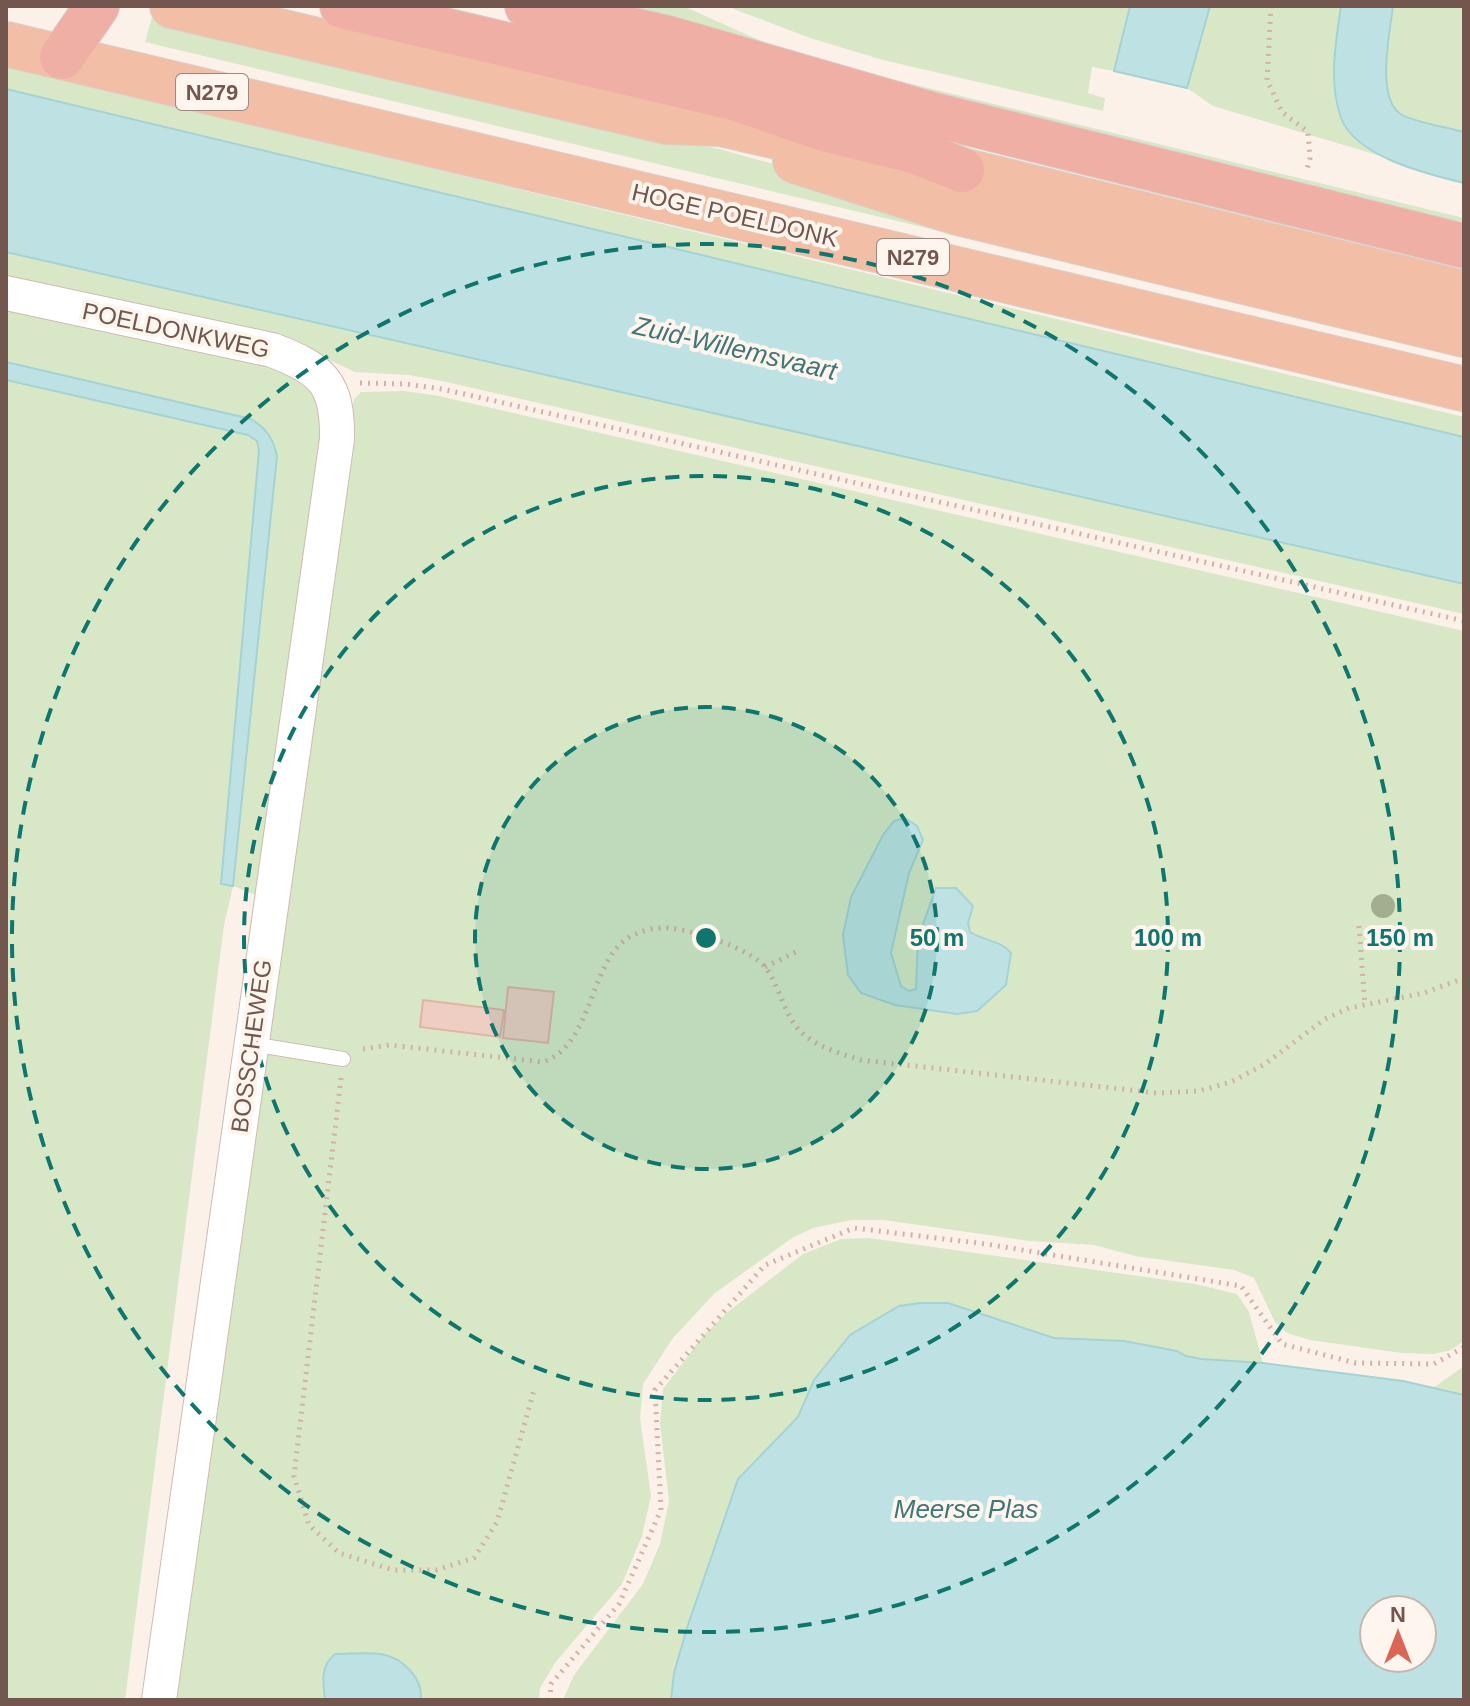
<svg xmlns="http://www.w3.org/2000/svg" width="1470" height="1706" font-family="Arial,sans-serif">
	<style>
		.green { fill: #d8e8c7 }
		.water { fill: #bee2e3; stroke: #a5d2d4; stroke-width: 2; fill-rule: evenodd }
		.building { fill: #eecec2; stroke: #e0b3a3; stroke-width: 2 }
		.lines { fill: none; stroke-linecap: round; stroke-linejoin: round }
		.service-casing { stroke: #cebbb2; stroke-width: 16 }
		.tertiary-casing { stroke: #cebbb2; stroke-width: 36 }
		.trunk-casing { stroke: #d8d0cd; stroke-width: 46 }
		.motorway-casing { stroke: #d8d0cd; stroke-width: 46 }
		.path { stroke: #d3b1a5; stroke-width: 5; stroke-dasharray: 2 6; stroke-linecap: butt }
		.service { stroke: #fff; stroke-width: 14 }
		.tertiary { stroke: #fff; stroke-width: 34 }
		.trunk { stroke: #f2bea5; stroke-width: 44 }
		.motorway { stroke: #f0afa4; stroke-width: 44 }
		.tree { fill: #a3ae8f }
		.ring { fill: none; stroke: #0f766e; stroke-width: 4; stroke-dasharray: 14 10 }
		.labels { text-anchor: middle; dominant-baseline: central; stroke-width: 8; stroke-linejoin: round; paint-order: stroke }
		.shield { fill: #fef6ee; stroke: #9d877e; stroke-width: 2 }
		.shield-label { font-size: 22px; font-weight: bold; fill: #73574e }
		.street-label { font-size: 24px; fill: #73574e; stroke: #fef6ee }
		.water-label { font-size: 26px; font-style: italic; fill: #427577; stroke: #fef6ee }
		.centre { fill: #0f766e; stroke: #fef6ee; stroke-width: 4 }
		.ring-label { font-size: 24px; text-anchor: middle; font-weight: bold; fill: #0f766e; stroke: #fef6ee; stroke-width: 8; stroke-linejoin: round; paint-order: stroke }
	</style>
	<rect width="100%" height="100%" fill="#fbf1e8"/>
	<!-- green -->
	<path class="green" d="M614 6H683L777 48 833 65 1464 218V233L1201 172Z
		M726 6H1130L1114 71 1092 67 1088 93 1105 98 1103 111 883 60 810 38Z
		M1210 6H1341C1336 38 1327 90 1341 120 1350 138 1368 147 1384 157L1213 106 1187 88Z
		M1393 6H1464V132C1447 127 1417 123 1402 115 1375 100 1390 32 1393 6Z
		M152 17 723 150 1464 356 145 42Z
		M6 66 1464 417V437L6 89Z
		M6 252 1464 584V614L442 381 409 375 355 372 297 345 6 280Z
		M6 307 262 361C310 379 315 388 325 437L261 897 233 886 224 925 125 1700H6V380L248 435 257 441 259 450 221 884 277 456C273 438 267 429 251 419L6 362Z
		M404 391 439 396 1464 631V1341L1451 1350 1434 1354 1402 1353 1310 1340 1287 1333 1275 1322 1254 1278 1234 1270 1135 1256 1094 1245 1030 1241 884 1220H852L813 1228 792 1238 715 1293 673 1338 643 1384 640 1418 651 1496 642 1536 622 1584 555 1663 540 1688 539 1700H172L354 399 361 392Z
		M869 1238 1195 1284 1237 1294 1249 1312 1263 1363C1236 1361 1201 1365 1177 1351L1054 1338 948 1303H920L814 1380 798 1417 738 1479 687 1628 674 1673 671 1700H563L574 1675 643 1584 660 1544 669 1501 660 1423 663 1389 703 1336 729 1311 803 1254 841 1239Z
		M1464 1366V1395L1433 1388Z"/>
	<!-- water -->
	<path class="water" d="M1130 6H1210L1187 88 1114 71Z
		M1341 6H1393C1390 32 1375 100 1402 115 1417 123 1447 127 1464 132V183C1427 174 1356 157 1341 118 1328 83 1336 41 1341 6Z
		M6 89 1464 437V584L6 252Z
		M6 362 251 419C267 429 273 438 277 456L233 886 221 884 259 450 257 441 248 435 6 380Z
		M905 818 917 826 923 840 909 873 891 953 901 986 909 991 916 989 918 938 936 888H956L973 906 968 923 970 932C984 941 1000 940 1011 953L1006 985 977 1011 957 1014 895 1005 861 993 848 975 843 935 851 897 883 835 894 821Z
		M920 1303H948L1054 1338 1124 1341 1177 1351 1186 1356 1201 1359 1263 1363 1403 1381 1464 1395V1700H671L674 1673 687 1628 738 1479 798 1417 814 1380 850 1335 899 1306ZM1422 1610V1658H1374V1610Z
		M335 1654C350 1654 367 1652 381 1654 403 1658 423 1678 421 1700H325C323 1683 320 1666 335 1654Z"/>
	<!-- building -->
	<path class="building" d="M508 987 554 992 548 1043 503 1038Z
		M423 1000 504 1010 500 1037 420 1027Z"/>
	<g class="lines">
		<defs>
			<path id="service" d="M252 1044 343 1059"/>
			<path id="tertiary" d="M6 293 272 350C323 369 338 384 337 439L159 1700"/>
			<path id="trunk" d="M172 6 667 122 721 124 839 151
				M6 44 1464 389
				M795 161 958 213 1464 335
				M925 169 962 170 1464 293"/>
			<path id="motorway" d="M342 6 734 98 824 129 916 152 962 170
				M527 6 668 38 931 114 1464 246
				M62 57 97 6"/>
		</defs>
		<!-- service casing -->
		<use href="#service" class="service-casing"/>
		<!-- tertiary casing -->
		<use href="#tertiary" class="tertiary-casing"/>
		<!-- trunk casing -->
		<use href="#trunk" class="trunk-casing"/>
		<!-- motorway casing -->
		<use href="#motorway" class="motorway-casing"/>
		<!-- path -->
		<path class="path" d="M1271 6 1267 80 1282 112 1308 132 1310 158 1307 169
			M360 383 406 384 442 389 1464 621
			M1359 926 1365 1005
			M765 967 796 952
			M363 1049 389 1045 543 1062C596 1044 589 951 636 934 643 931 652 928 660 928 684 926 751 948 766 968 780 987 784 1015 801 1032 818 1048 840 1053 861 1060L1157 1093 1199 1091 1231 1082 1265 1064 1325 1019 1349 1008 1424 993 1464 978
			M341 1078 294 1476 309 1525 339 1553 393 1570H436L474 1558 497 1522 534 1390
			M550 1700 551 1684 619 1604 661 1510 655 1390 765 1265 854 1228 986 1244 1241 1286 1282 1344 1356 1363 1434 1364 1464 1347"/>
		<!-- service -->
		<use href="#service" class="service"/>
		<!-- tertiary -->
		<use href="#tertiary" class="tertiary"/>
		<!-- trunk -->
		<use href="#trunk" class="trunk"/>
		<!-- motorway -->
		<use href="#motorway" class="motorway"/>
	</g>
	<!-- trees -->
	<circle class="tree" cx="1383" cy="906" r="12"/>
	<!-- distance rings -->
	<circle cx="706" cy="938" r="231" fill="#0f766e" fill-opacity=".12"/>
	<g class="ring">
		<circle cx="706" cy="938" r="231"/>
		<circle cx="706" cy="938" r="462"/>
		<circle cx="706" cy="938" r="694"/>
	</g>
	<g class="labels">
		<!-- shield labels -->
		<g class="shield">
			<rect x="176" y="74" width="72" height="36" rx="6"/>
			<rect x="877" y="239" width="72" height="36" rx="6"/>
		</g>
		<g class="shield-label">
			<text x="212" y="92">N279</text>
			<text x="913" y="257">N279</text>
		</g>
		<!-- street labels -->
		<g class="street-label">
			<text transform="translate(735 215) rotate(13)">HOGE POELDONK</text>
			<text transform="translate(176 330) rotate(12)">POELDONKWEG</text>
			<text transform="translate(251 1046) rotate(-82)">BOSSCHEWEG</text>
		</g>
		<!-- water labels -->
		<g class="water-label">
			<text transform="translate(735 348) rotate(13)">Zuid-Willemsvaart</text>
			<text x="966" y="1509">Meerse Plas</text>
		</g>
	</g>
	<circle cx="706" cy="938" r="12" class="centre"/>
	<g class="ring-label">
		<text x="937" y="946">50 m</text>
		<text x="1168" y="946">100 m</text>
		<text x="1400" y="946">150 m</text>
	</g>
	<!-- border -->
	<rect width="1470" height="1706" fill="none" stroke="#73574e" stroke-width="16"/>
	<!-- north arrow -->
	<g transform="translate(1398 1634)"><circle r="38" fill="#fef6ee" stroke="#c6b6ae" stroke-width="2"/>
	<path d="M0-6L14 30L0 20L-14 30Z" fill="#db6557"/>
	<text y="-12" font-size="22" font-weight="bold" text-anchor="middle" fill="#73574e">N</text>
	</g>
</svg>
